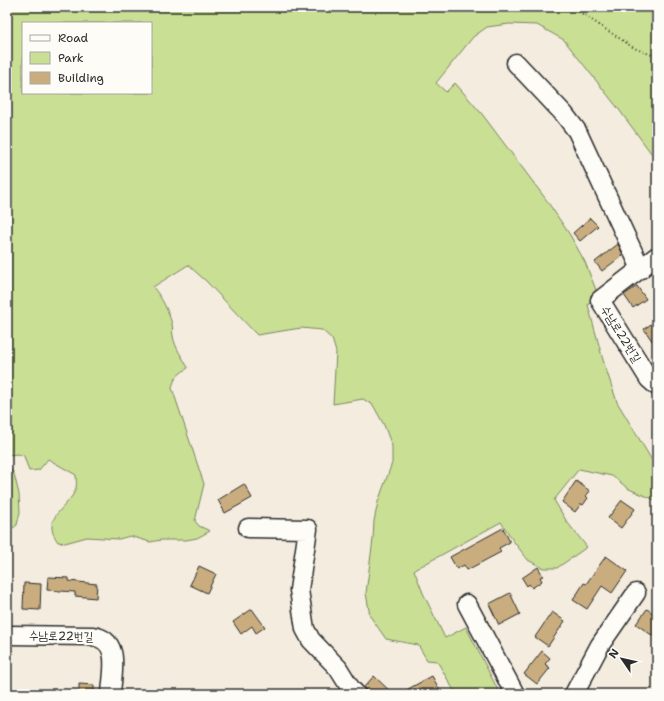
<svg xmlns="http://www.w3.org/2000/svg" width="664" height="701" font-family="'Shantell Sans','Poor Story',sans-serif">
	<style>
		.green { fill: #c9df94; stroke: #7a8560; fill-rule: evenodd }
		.building { fill: #c9ad7e; stroke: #2b2b2b }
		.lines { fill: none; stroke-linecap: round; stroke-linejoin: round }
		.minor-casing { stroke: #2b2b2b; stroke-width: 21 }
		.path { stroke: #2b2b2b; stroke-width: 2; stroke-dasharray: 1 3; stroke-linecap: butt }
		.minor { stroke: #fdfcf7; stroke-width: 18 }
		.labels { text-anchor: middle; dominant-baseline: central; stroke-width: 4; stroke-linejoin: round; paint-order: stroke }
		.street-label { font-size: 12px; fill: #2b2b2b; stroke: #fdfcf7 }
	</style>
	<rect width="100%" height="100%" fill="#f3ecdf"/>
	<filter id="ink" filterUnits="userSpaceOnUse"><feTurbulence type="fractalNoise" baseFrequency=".025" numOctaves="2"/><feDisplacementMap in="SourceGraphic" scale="8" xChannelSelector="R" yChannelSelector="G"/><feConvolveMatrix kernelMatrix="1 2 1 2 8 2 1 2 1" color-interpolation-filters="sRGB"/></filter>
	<g filter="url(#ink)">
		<!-- green -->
		<path class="green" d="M7 7H657V161L617 107 564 40 537 25 509 24 487 27 473 37 436 83 446 92 455 83 482 114 545 198 570 235 585 262 596 290 588 305 603 360 617 402 653 462 657 474V498L655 500 629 489 612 476 579 469 554 500 567 522 587 547 557 568H543L528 560 514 542 501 522 414 570 423 593 445 638 466 627 500 694H456L437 661 427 660 418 645 386 639 370 616 366 593 373 539 374 521 378 502 392 463V446L384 425 373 405 363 399 333 404 336 352 332 339 322 330 301 328 257 335 206 281 188 265 153 287C162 298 168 310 172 324 173 328 172 332 173 336 175 348 183 358 188 368 180 373 174 377 172 388L204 484 195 521 199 526 210 531 197 538 186 540H161L150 542 130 536 119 539 87 537 65 543 58 542C39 517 70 508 76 488 77 484 76 479 76 475L48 459 39 470 29 471 24 456 18 454 7 455ZM23 23H151V93H23Z
			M7 464 14 474 19 494 20 512 17 525 7 532Z"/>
		<!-- building -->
		<path class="building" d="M590 218 598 226 580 241 573 233Z
			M618 244 623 255 602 271 595 262Z
			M637 286 646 299 633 308 624 295Z
			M657 320V348L644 329Z
			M576 481 590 491 586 496 588 498 583 505 581 504 575 512 562 502Z
			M244 484 252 498 225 513 218 500Z
			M622 500 635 509 621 528 608 518Z
			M503 528 510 542 499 548 501 552 467 570 464 565 457 569 450 557Z
			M606 556 627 571 612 593 602 586 587 609 573 600 584 583 586 584Z
			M199 566 216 574 207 593 190 585Z
			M538 567 543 576 540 577 542 581 532 588 529 584 527 586 522 578Z
			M48 577 69 578V581L97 584 96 598 75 596V592L47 590Z
			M24 583 41 584 40 610 23 609Z
			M510 593 520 614 499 625 489 604Z
			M252 609 265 627 256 633 252 626 241 634 233 622Z
			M647 609 657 616V631L653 636 636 624Z
			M552 612 565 621 548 646 535 637Z
			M542 651 550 658 545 664 550 668 537 684 524 674Z
			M374 676 393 694H368L366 692 364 687Z
			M432 676 442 694H399Z
			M79 684 94 685V694H79Z"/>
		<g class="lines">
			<defs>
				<path id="minor" d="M516 63 564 114 577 131 641 269
					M657 256 600 300 649 379 657 386
					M248 528 308 529 299 590 305 629 311 640 338 668 351 689 356 694
					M467 604 515 694
					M7 635 92 636C122 640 112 672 111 694
					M574 694 600 645 636 593"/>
			</defs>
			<!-- minor casing -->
			<use href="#minor" class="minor-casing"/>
			<!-- path -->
			<path class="path" d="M572 7 634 48 657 57"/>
			<!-- minor -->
			<use href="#minor" class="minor"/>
		</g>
	</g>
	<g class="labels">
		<!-- street labels -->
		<g class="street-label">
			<text transform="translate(621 334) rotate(58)">수남로22번길</text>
			<text transform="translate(61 636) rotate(1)">수남로22번길</text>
		</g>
	</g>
	<!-- margin -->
	<rect width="664" height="701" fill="none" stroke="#fdfcf7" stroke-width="24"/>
	<rect x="12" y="12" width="640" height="677" fill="none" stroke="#2b2b2b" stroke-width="1.5" filter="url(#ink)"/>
	<!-- legend -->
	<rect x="22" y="22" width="130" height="72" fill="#fdfcf7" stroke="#a9a8a5"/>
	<rect x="30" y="35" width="20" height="6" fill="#fdfcf7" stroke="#a9a8a5"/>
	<text x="58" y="42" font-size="12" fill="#2b2b2b">Road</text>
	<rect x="30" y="52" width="20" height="12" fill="#c9df94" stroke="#a9a8a5"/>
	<text x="58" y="62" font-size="12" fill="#2b2b2b">Park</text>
	<rect x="30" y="72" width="20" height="12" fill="#c9ad7e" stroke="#a9a8a5"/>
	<text x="58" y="82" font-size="12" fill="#2b2b2b">Building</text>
	<!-- north arrow -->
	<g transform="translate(622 659) rotate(304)" stroke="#fdfcf7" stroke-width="3" paint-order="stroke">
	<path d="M0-3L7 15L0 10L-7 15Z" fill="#2b2b2b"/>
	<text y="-6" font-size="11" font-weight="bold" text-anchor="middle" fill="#2b2b2b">N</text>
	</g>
</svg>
